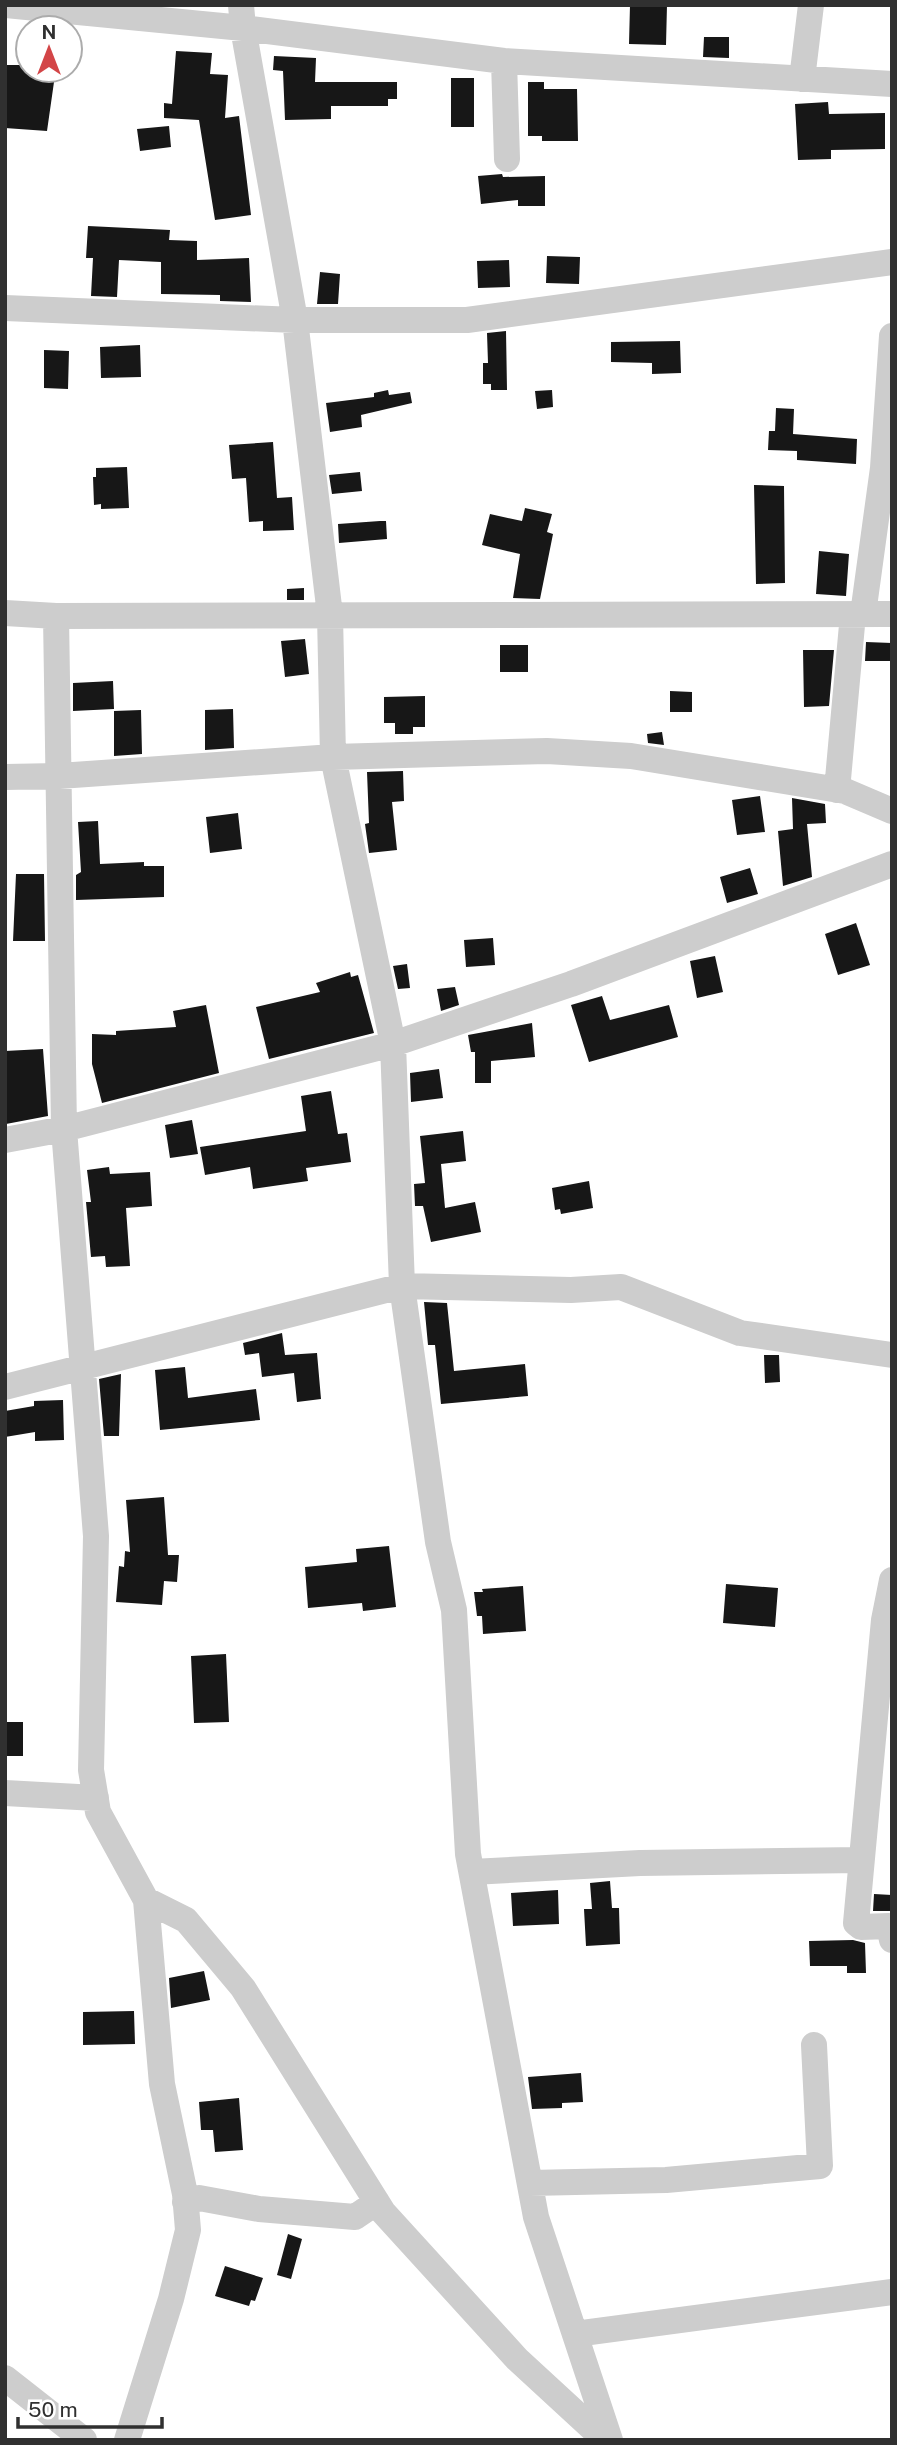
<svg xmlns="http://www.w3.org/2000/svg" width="897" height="2445" font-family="'Public Sans',sans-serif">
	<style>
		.building { fill: #171717 }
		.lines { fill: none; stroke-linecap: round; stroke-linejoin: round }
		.minor { stroke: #cdcdcd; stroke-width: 26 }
	</style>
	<rect width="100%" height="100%" fill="#fff"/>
	<!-- building -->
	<path class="building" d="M630 5H667L666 45 629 44Z
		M704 37H729V58L703 57Z
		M176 51 212 53 210 74 228 75 225 118 239 116 251 215 215 220 199 120 164 118V103L172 104Z
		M274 56 316 58 315 82H397V99H388V106H331V119L285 120 283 71 273 70Z
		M5 65H28V70H35V79L54 82 47 131 5 128Z
		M451 78H474V127H451Z
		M528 82H544V89H577L578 141H542V136H528Z
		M828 102 829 114 885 113V149L831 150V159L798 160 795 104Z
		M169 126 171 147 140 151 137 129Z
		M502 174 503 177 545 176V206H518V200L481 204 478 176Z
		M88 226 170 230 169 240 197 241V260L249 258 251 302 220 301V295L161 294V262L119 260 117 297 91 296 93 258H86Z
		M547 256 580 257 579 284 546 283Z
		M509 260 510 287 478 288 477 261Z
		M320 272 340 274 338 304H317Z
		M506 331 507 390H491V384H483V363H488L487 333Z
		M680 341 681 373 652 374V363L611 362V342Z
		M140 345 141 377 101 378 100 347Z
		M44 350 69 351 68 389 44 388Z
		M388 390 389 395 410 392 412 403 361 415 362 427 330 432 326 403 374 397V393Z
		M552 390 553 407 537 409 535 391Z
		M776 408 794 409 793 434 857 439 856 464 797 460V451L768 450 769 431H775Z
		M273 442 277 498 292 497 294 530 263 531V521L249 522 246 478 232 479 229 445Z
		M127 467 129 508 101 509V504L94 505 93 477H96V468Z
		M360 472 362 491 332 494 329 475Z
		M754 485 784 486 785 583 756 584Z
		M525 508 552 514 547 532 553 534 540 599 513 598 520 554 482 545 490 514 522 521Z
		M380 521H386L387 539 339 543 338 524Z
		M819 551 849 554 846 596 816 594Z
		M304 588V600H287V589Z
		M305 639 309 674 285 677 281 641Z
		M866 642 892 643V661H865Z
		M500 645H528V672H500Z
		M803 650H834L829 706 804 707Z
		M113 681 114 709 73 711V683Z
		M670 691 692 692V712H670Z
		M425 696V727H413V734H395V723H384V697Z
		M233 709 234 748 205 750V710Z
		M141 710 142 754 114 756V711Z
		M662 732 664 745 648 743 647 734Z
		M403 771 404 801 392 802 397 850 369 853 365 824 369 823 367 772Z
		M760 796 765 832 737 835 732 800Z
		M792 798 825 804 826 823 807 824 812 877 783 886 778 831 793 829Z
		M238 813 242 849 210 853 206 817Z
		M98 821 100 864 144 862V866H164V897L76 900V875L81 872 78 822Z
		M750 868 758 894 727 903 720 877Z
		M16 874H44L45 941H13Z
		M856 923 870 965 838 975 825 934Z
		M493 938 495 965 466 967 464 940Z
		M715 956 723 992 697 998 690 961Z
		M407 964 410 988 398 989 393 966Z
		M350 972 351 977 358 975 374 1033 269 1059 256 1007 320 992 316 983Z
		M455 987 459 1005 441 1011 437 989Z
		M602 996 610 1020 669 1005 678 1037 589 1062 571 1005Z
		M206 1005 219 1073 102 1103 92 1064V1034L116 1035V1031L176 1027 173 1011Z
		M532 1023 535 1057 491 1061V1083H475V1052H471L468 1035Z
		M43 1049 48 1116 6 1124 5 1051Z
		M439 1069 443 1098 411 1102 410 1073Z
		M331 1091 338 1134 347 1133 351 1162 306 1168 308 1181 253 1189 250 1167 205 1175 200 1147 306 1131 301 1096Z
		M192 1120 198 1154 170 1158 165 1125Z
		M463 1131 466 1161 441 1164 445 1208 475 1202 481 1232 431 1242 423 1206H415L414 1184 425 1183 420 1136Z
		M109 1167 110 1174 150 1172 152 1206 126 1208 130 1266 106 1267 105 1256 91 1257 86 1202H91L87 1170Z
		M589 1181 593 1208 561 1214 560 1209 555 1210 552 1188Z
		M424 1302 447 1303 454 1371 525 1364 528 1396 441 1404 435 1345H428Z
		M282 1333 285 1355 317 1353 321 1399 297 1402 294 1373 262 1377 259 1353 245 1355 243 1343Z
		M764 1355H779L780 1382 765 1383Z
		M185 1367 188 1398 256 1389 260 1420 160 1430 155 1370Z
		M121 1374 119 1436H104L99 1379Z
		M63 1400 64 1440 35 1441V1432L5 1437V1411L34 1406V1401Z
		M164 1497 168 1555H179L177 1582 164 1581 162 1605 116 1602 119 1566 124 1567 125 1551 130 1552 126 1500Z
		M389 1546 396 1607 363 1611 362 1603 308 1608 305 1567 357 1562 356 1549Z
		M726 1584 778 1588 775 1627 723 1623Z
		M523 1586 526 1631 483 1634 482 1616H477L474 1592H483L482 1589Z
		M226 1654 229 1722 194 1723 191 1656Z
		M5 1722H23V1756H5Z
		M610 1881 612 1908H619L620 1944 586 1946 584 1909H592L590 1883Z
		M558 1890 559 1924 513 1926 511 1893Z
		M874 1894 892 1895V1911H873Z
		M853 1940 865 1943 866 1973H847V1966H810L809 1941Z
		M204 1971 210 2000 171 2008 169 1978Z
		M134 2011 135 2044 83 2045V2012Z
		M581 2073 583 2102 562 2103V2108L532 2109 528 2077Z
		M239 2098 243 2150 215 2152 213 2130H201L199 2102Z
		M288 2234 302 2239 291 2279 277 2275Z
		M225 2266 263 2278 255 2301 251 2300 249 2306 215 2296Z"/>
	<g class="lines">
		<!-- minor -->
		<path class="minor" d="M6 5 243 28 504 61 892 84
			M241 5 243 28 295 320 330 615 333 757 393 1044 402 1286 438 1542 454 1610 468 1854 536 2217 610 2440
			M504 61 507 159
			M802 79 811 5
			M5 308 295 320H467L892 262
			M5 613 56 616 892 614
			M863 614 883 468 892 336
			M56 616 64 1129 96 1536 91 1770 98 1812 146 1900 186 1920 243 1988 383 2212 517 2359 605 2440
			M5 777 59 776 333 757 547 751 631 756 845 791 892 811
			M837 790 853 614
			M5 1140 64 1129 393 1044 571 984 892 864
			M5 1387 402 1286 571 1290 621 1287 740 1333 892 1355
			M892 1580 884 1620 856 1923 861 1927 889 1926 892 1940
			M5 1793 96 1798
			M472 1872 640 1863 861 1860
			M530 2183 666 2180 820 2166 814 2045
			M185 2202 199 2198 259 2209 355 2217 377 2202
			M575 2334 892 2292
			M5 2378 84 2440
			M127 2440 171 2299 188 2230 185 2194 162 2084 146 1900"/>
	</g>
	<!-- border -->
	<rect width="897" height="2445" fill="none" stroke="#303030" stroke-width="14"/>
	<!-- north arrow -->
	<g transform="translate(49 49)"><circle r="33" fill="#ffffff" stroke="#acacac" stroke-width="2"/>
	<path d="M0-5L12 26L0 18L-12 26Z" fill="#d34547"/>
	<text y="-10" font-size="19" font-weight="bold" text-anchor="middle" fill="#303030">N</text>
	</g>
	<!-- scale -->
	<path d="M18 2417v10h144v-10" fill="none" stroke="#303030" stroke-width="3.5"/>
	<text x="28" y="2417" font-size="21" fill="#303030" stroke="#ffffff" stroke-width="5" paint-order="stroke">50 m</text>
</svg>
